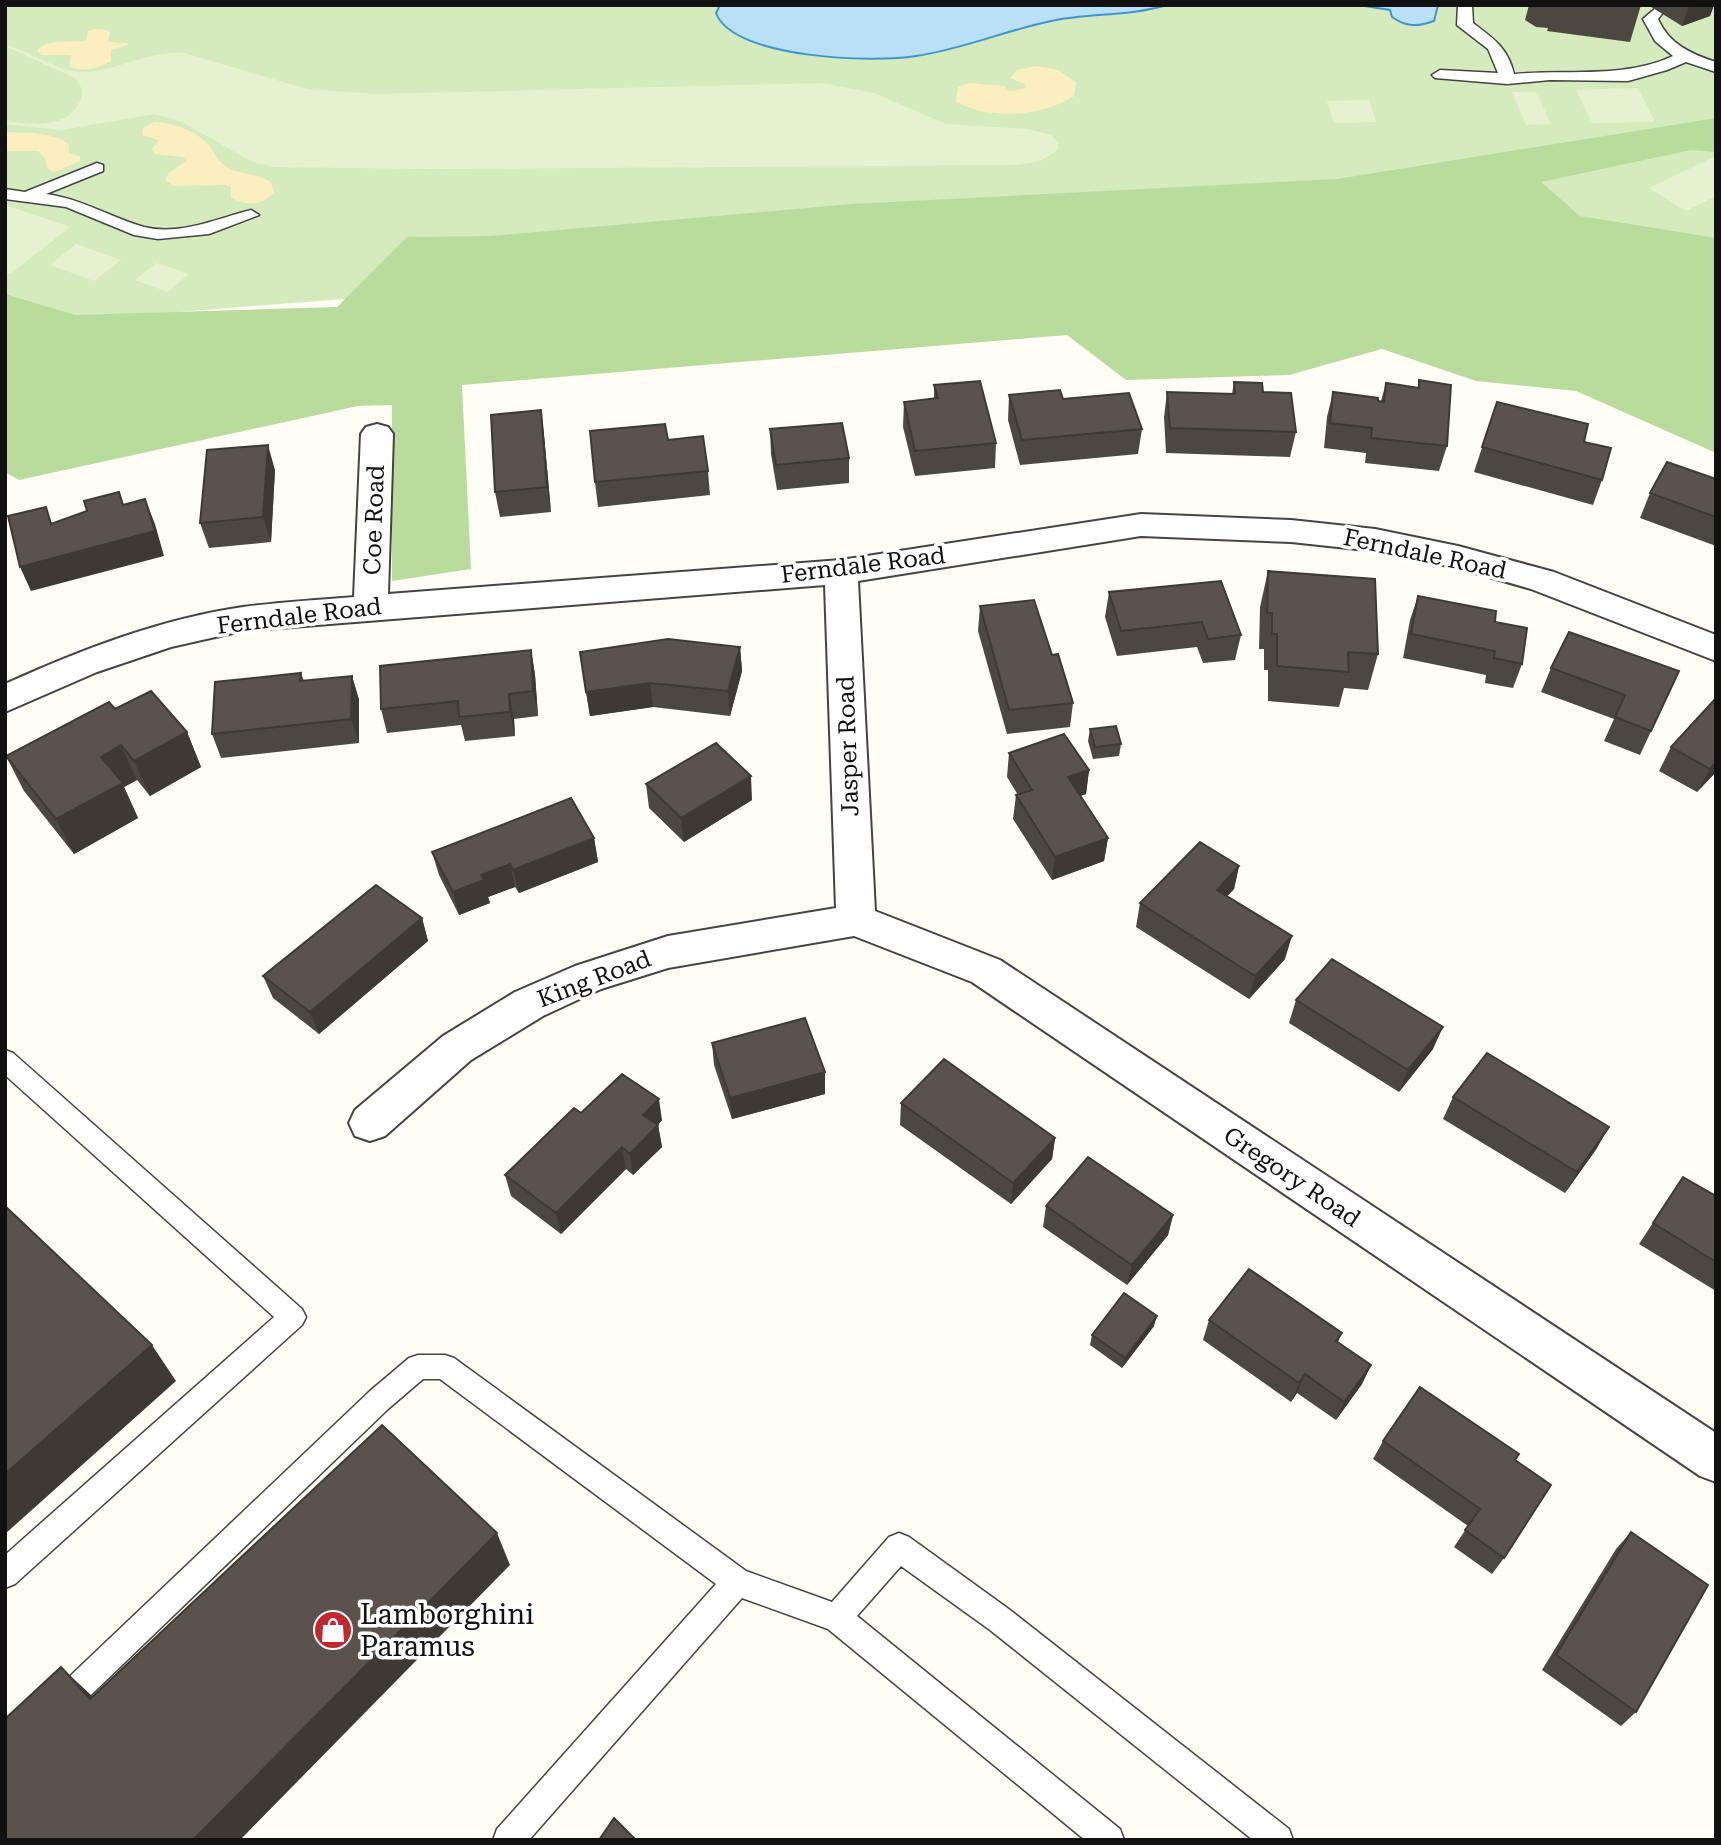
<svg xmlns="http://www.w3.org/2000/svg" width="1721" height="1845" font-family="'Roboto Serif',serif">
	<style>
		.green { fill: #d5ebbd }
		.forest { fill: #b9dc9c }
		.sand { fill: #fbeec1 }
		.pitch { fill: #e6f2cf }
		.water { fill: #b9e0f7; stroke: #3f96cf; stroke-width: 2 }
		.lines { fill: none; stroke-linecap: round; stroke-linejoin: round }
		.lane-casing { stroke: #444; stroke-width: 3 }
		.street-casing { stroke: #444; stroke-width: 4 }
		.lane { fill: #fff; fill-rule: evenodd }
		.street { fill: #fff; fill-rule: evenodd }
		.wall { fill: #4d4742 }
		.shaded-wall { fill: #3f3936 }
		.building { fill: #5a524d; stroke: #3f3936; stroke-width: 2 }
		.labels { text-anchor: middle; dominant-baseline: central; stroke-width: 7; stroke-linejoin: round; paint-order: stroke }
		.street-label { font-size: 24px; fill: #111; stroke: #fff }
		.near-poi-label { font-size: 28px; fill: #111; stroke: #fff; text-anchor: start }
	</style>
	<rect width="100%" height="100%" fill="#fffdf5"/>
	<!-- green -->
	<path class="green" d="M5 5H1716V322L1555 207 5 325Z"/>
	<!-- forest -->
	<path class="forest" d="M1716 118V152L1691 150 1541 182 1580 216 1716 238V453L1576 391 1476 381 1382 349 1289 375 1126 380 1067 335 462 385 471 569 392 581V405L358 406 19 480 5 472V294L75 315 337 307 407 237 490 236 851 204 1337 179Z"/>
	<!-- sand -->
	<path class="sand" d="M94 29 107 30 110 33 108 42 127 43 128 45 111 50V61C98 68 83 73 69 66L71 55H42L37 51C47 37 70 44 86 40L88 31Z
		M1036 66 1058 70 1076 82 1074 96C1041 117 991 120 956 102L958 87 969 83 1004 86 1009 91 1024 89 1025 84 1010 78 1017 70Z
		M154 122C173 122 200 132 212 149 218 158 219 163 230 169 243 175 257 173 271 182L274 193C260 206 248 206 231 198V187L226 185 174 186 165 180 169 173 186 161 184 157 155 154 152 149 159 140 142 135 143 128Z
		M5 132C25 133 54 131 69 145L68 152 80 157V161L54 172 47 168 45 158 38 151H5Z"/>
	<!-- pitch -->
	<path class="pitch" d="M5 46C32 50 55 72 83 72 117 72 145 51 184 53L307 89 377 94 822 83 874 93 946 124 1028 129 1051 135 1058 143V150L1040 161 1017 165 433 169 275 167 252 162 182 122 155 114 62 130 5 124V121C30 124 65 130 79 103 84 92 82 87 75 78Z
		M1638 88 1655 122 1592 123 1576 90Z
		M1512 92H1536L1551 124 1526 125Z
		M1369 100 1376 122 1334 123 1327 101Z
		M1716 156V196L1686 211 1649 188Z
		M5 205 70 227 10 274 5 273Z
		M76 244 121 260 94 281 50 265Z
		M156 263 189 274 168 292 135 280Z"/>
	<!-- water -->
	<path class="water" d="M720 5H1167C1131 16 1093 13 1056 20 1009 29 964 49 916 56 875 63 733 59 716 13Z
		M1358 5H1438L1434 21C1418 27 1406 27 1392 17L1390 10Z"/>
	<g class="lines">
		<defs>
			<path id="lane" d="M1458 5H1472L1473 23C1493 38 1508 48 1514 74 1567 69 1624 79 1673 56L1655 41 1643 19 1657 7 1664 11 1658 19C1669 44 1691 54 1716 62V72L1686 62 1667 70 1628 81 1550 80 1507 84 1435 78 1432 75 1440 70 1498 73 1488 49 1457 25Z
				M97 163 103 165V171L46 194C82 199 110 217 144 227 180 236 218 218 251 210L259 215 209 234 158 239 134 235 66 207 5 199V189L25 192Z
				M5 1050 13 1053 302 1309 306 1317 302 1325 15 1584 5 1588V1555L274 1317 5 1075Z
				M418 1355H445L454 1358 746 1571 832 1602 889 1537 899 1533 909 1537 1010 1610 1289 1829 1293 1840H1253L990 1630 901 1566 857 1616 1120 1829 1124 1840H1085L828 1629 742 1598 529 1840H493L497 1829 716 1584 440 1379H423L388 1409 68 1717 58 1722 48 1717 43 1707 48 1697 370 1391 409 1358Z"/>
			<path id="street" d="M377 424 388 427 393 434 388 594 841 560 1141 514 1291 520 1375 529 1458 546 1554 572 1716 635V661L1531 589 1458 568 1375 551 1291 542 1141 536 858 581 875 911 1000 960 1716 1433V1482L1700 1476 972 982 854 936 668 968 601 989 543 1016 471 1060 385 1136 370 1141 355 1136 349 1123 355 1110 443 1036 515 992 575 966 668 936 836 908 825 585 242 631 171 647 97 672 5 712V684C81 650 160 619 243 607 280 602 317 600 354 597L361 434 366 427Z"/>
		</defs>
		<!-- lane casing -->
		<use href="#lane" class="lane-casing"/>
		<!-- street casing -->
		<use href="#street" class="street-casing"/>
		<!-- lane -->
		<use href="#lane" class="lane"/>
		<!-- street -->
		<use href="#street" class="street"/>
	</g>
	<!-- wall -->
	<path class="wall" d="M1529 5H1641L1630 42 1547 31 1548 28 1536 27 1525 20Z
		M1648 5H1714L1710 16 1682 26Z
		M1419 380 1447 446 1439 471 1365 463 1366 453 1324 448 1327 417 1333 392 1381 401 1386 383 1418 388Z
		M1234 382 1263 392 1296 432 1290 457 1166 453 1164 417 1167 392 1232 394Z
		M934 385 996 443 995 468 915 476 903 427 904 402 934 399Z
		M1009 395 1063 399 1142 429 1138 454 1020 465 1008 420Z
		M1497 402 1584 442 1602 480 1593 505 1474 472Z
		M541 410 544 435 551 512 500 517 495 492Z
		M770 429 849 458V483L777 490 771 454Z
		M668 440 708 471 710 495 598 507 595 482Z
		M275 470 271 542 209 548 200 523Z
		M1716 479V546L1640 518 1650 493Z
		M1268 571 1378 654 1368 690 1344 688 1339 707 1268 701V670H1264V649H1259L1260 607Z
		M1109 592 1241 635 1235 660 1203 663 1197 647 1117 656 1105 617Z
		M1418 596 1495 622 1522 664 1513 688 1485 683 1486 675 1403 658 1410 620Z
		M980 606 1052 655 1073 703 1070 727 1007 734 978 631Z
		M740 647 742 671 730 716 653 707 590 716 580 652Z
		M531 650 535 675 538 716 514 719 515 736 465 741 461 725 387 733 381 709Z
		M1551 668 1679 671 1640 755 1604 741 1614 719 1541 692Z
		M301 673 304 681 352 676 359 700V743L221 758 212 734Z
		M1716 698V772L1697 792 1659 771 1671 747Z
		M115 709 187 732 201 767 150 796 137 780 124 787 138 818 74 854 24 791 6 756Z
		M1090 729 1121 744 1119 756 1093 759 1088 741Z
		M1009 753 1089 770 1086 794 1080 796 1108 838 1104 861 1052 880 1013 819 1016 795H1018L1007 777Z
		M646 784 752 800 684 842 649 808Z
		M594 838 598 862 519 893 515 887 488 897 490 903 459 915 439 875 432 852Z
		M1239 866 1234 889 1227 896 1285 959 1249 999 1136 927 1140 903Z
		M422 918 428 941 319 1034 273 998 263 976Z
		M1296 1000 1433 1049 1399 1092 1289 1023Z
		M712 1043 825 1072V1094L732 1119 714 1065Z
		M1453 1097 1597 1148 1565 1193 1443 1119Z
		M901 1103 1055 1138 1052 1159 1011 1204 900 1125Z
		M581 1113 662 1120 658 1125 662 1147 633 1175 626 1169 561 1234 511 1196 505 1175Z
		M1683 1177 1716 1196V1291L1639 1244Z
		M1046 1206 1173 1215 1168 1235 1127 1285 1043 1227Z
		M1209 1320 1342 1333 1338 1342 1371 1365 1362 1384 1336 1420 1297 1393 1291 1402 1203 1340Z
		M1154 1326 1122 1368 1090 1345 1092 1335Z
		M1383 1441 1515 1460 1504 1558 1492 1574 1454 1547 1468 1526 1373 1459Z
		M1631 1532 1636 1712 1621 1726 1542 1670 1616 1549Z"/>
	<!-- shaded-wall -->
	<path class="shaded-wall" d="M1689 5H1714L1710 16 1682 26Z
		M541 410 544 435 551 512 547 487Z
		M268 445 275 470 271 542 263 517Z
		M145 499 155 524 164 556 31 591 20 567Z
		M740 647 742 671 730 716 728 691Z
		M531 650 535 675 538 716 533 691Z
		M352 676 359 700V743L351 719Z
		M650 683 653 707 590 716 586 692Z
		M509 694 514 719 515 736 510 712Z
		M187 732 201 767 150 796 134 761Z
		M121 745 137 780 124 787 138 818 74 854 56 819 101 757Z
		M1716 762V772L1697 792 1710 769Z
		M1089 770 1086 794 1065 801 1068 777Z
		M751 776 752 800 684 842 681 818Z
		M594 838 598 862 519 893 513 870Z
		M1108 838 1104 861 1052 880 1055 857Z
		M510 864 515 887 488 897 490 903 459 915 453 892 481 875Z
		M1239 866 1234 889 1211 913 1217 890Z
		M422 918 428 941 319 1034 310 1012Z
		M1292 936 1285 959 1249 999 1255 976Z
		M1443 1027 1433 1049 1399 1092 1408 1070Z
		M825 1072V1094L732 1119 730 1098Z
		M659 1099 662 1120 647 1136 643 1115Z
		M658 1125 662 1147 633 1175 630 1154Z
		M1609 1127 1597 1148 1565 1193 1577 1172Z
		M1055 1138 1052 1159 1011 1204 1013 1183Z
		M622 1147 626 1169 561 1234 556 1213Z
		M1173 1215 1168 1235 1127 1285 1132 1265Z
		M1157 1316 1154 1326 1122 1368 1125 1358Z
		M152 1345 176 1381 5 1534V1474Z
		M1371 1365 1362 1384 1336 1420 1344 1402Z
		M1305 1374 1297 1393 1291 1402 1299 1383Z
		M497 1533 510 1565 240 1840H193Z
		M61 1667 91 1695 118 1726 90 1699Z"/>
	<!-- building -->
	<path class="building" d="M1419 380 1451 385 1447 446 1371 438 1372 428 1330 423 1333 392 1378 398V401L1384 402 1386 383 1419 388Z
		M980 381 996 443 915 451 904 402 938 398 934 385Z
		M1234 382 1262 383 1263 392 1291 393 1296 432 1170 428 1167 392 1235 394Z
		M1060 390 1063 399 1129 393 1142 429 1022 440 1009 395Z
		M1497 402 1588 424 1584 442 1611 448 1602 480 1482 447Z
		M541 410 547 487 495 492 491 415Z
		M842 423 849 458 776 465 770 429Z
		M665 424 668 440 703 436 708 471 595 482 590 431Z
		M268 445 263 517 200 523 207 450Z
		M1667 462 1716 479V517L1650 493Z
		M119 492 123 505 145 499 155 531 20 567 8 516 46 507 51 524 87 511 84 501Z
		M1268 571 1375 579 1378 654 1348 652 1349 672 1277 666V634H1272V613H1267Z
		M1221 581 1241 635 1208 639 1202 622 1121 631 1109 592Z
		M1418 596 1496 611 1495 622 1527 628 1522 664 1494 658 1495 651 1411 634Z
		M1034 600 1052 655 1058 654 1073 703 1009 710 980 606Z
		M1569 632 1679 671 1651 731 1615 717 1625 695 1551 668Z
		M668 639 740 647 728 691 650 683 586 692 580 652Z
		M531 650 533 691 509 694 510 712 459 717 458 701 381 709 380 666Z
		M301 673 300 681 352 676 351 719 212 734 215 682Z
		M151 691 187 732 134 761 121 745 101 757 123 783 56 819 6 756 109 702 115 709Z
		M1716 698V762L1710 769 1671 747Z
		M1116 726 1121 744 1095 747 1090 729Z
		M1064 734 1089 770 1068 777 1108 838 1055 857 1016 795 1032 790 1009 753Z
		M716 743 751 776 681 818 646 784Z
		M571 798 594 838 513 870 510 864 481 875 484 880 453 892 432 852Z
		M1200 842 1239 866 1217 890 1292 936 1255 976 1140 903Z
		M376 885 422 918 310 1012 263 976Z
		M1332 959 1443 1027 1408 1070 1296 1000Z
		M805 1018 825 1072 730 1098 712 1043Z
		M1487 1053 1609 1127 1577 1172 1453 1097Z
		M944 1059 1055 1138 1013 1183 901 1103Z
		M622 1074 659 1099 643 1115 658 1125 630 1154 622 1147 556 1213 505 1175 574 1108 581 1113Z
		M1088 1157 1173 1215 1132 1265 1046 1206Z
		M1683 1177 1716 1196V1262L1653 1223Z
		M5 1206 152 1345 5 1474Z
		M1249 1269 1342 1333 1336 1341 1371 1365 1344 1402 1305 1374 1299 1383 1209 1320Z
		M1124 1293 1157 1316 1125 1358 1092 1335Z
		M1420 1387 1519 1454 1515 1460 1551 1485 1504 1558 1465 1530 1480 1509 1383 1441Z
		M382 1425 497 1533 193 1840H5V1719L61 1667 90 1699Z
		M1631 1532 1708 1585 1636 1712 1556 1655Z
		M614 1818 636 1840H599Z"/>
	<!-- icons -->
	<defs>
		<symbol id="shop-disc" viewBox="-11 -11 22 22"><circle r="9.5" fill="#c4262e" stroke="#fff"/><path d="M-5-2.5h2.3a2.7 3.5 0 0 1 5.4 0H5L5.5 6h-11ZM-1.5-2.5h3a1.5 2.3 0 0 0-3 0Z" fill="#fff"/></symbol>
	</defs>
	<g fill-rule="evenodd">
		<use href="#shop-disc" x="311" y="1608" width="44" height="44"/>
	</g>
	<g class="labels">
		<!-- street labels -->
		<g class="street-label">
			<text transform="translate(374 520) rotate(-88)">Coe Road</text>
			<text transform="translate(1425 554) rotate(12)">Ferndale Road</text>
			<text transform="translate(863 565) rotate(-7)">Ferndale Road</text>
			<text transform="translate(299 616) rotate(-7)">Ferndale Road</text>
			<text transform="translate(848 746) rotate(-92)">Jasper Road</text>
			<text transform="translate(594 979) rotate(-21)">King Road</text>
			<text transform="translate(1292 1177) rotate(34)">Gregory Road</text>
		</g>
		<!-- near-poi labels -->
		<g class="near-poi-label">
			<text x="360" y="1614">Lamborghini<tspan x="360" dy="32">Paramus</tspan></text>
		</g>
	</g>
	<!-- border -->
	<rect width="1721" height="1845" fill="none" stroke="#111111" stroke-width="14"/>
</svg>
